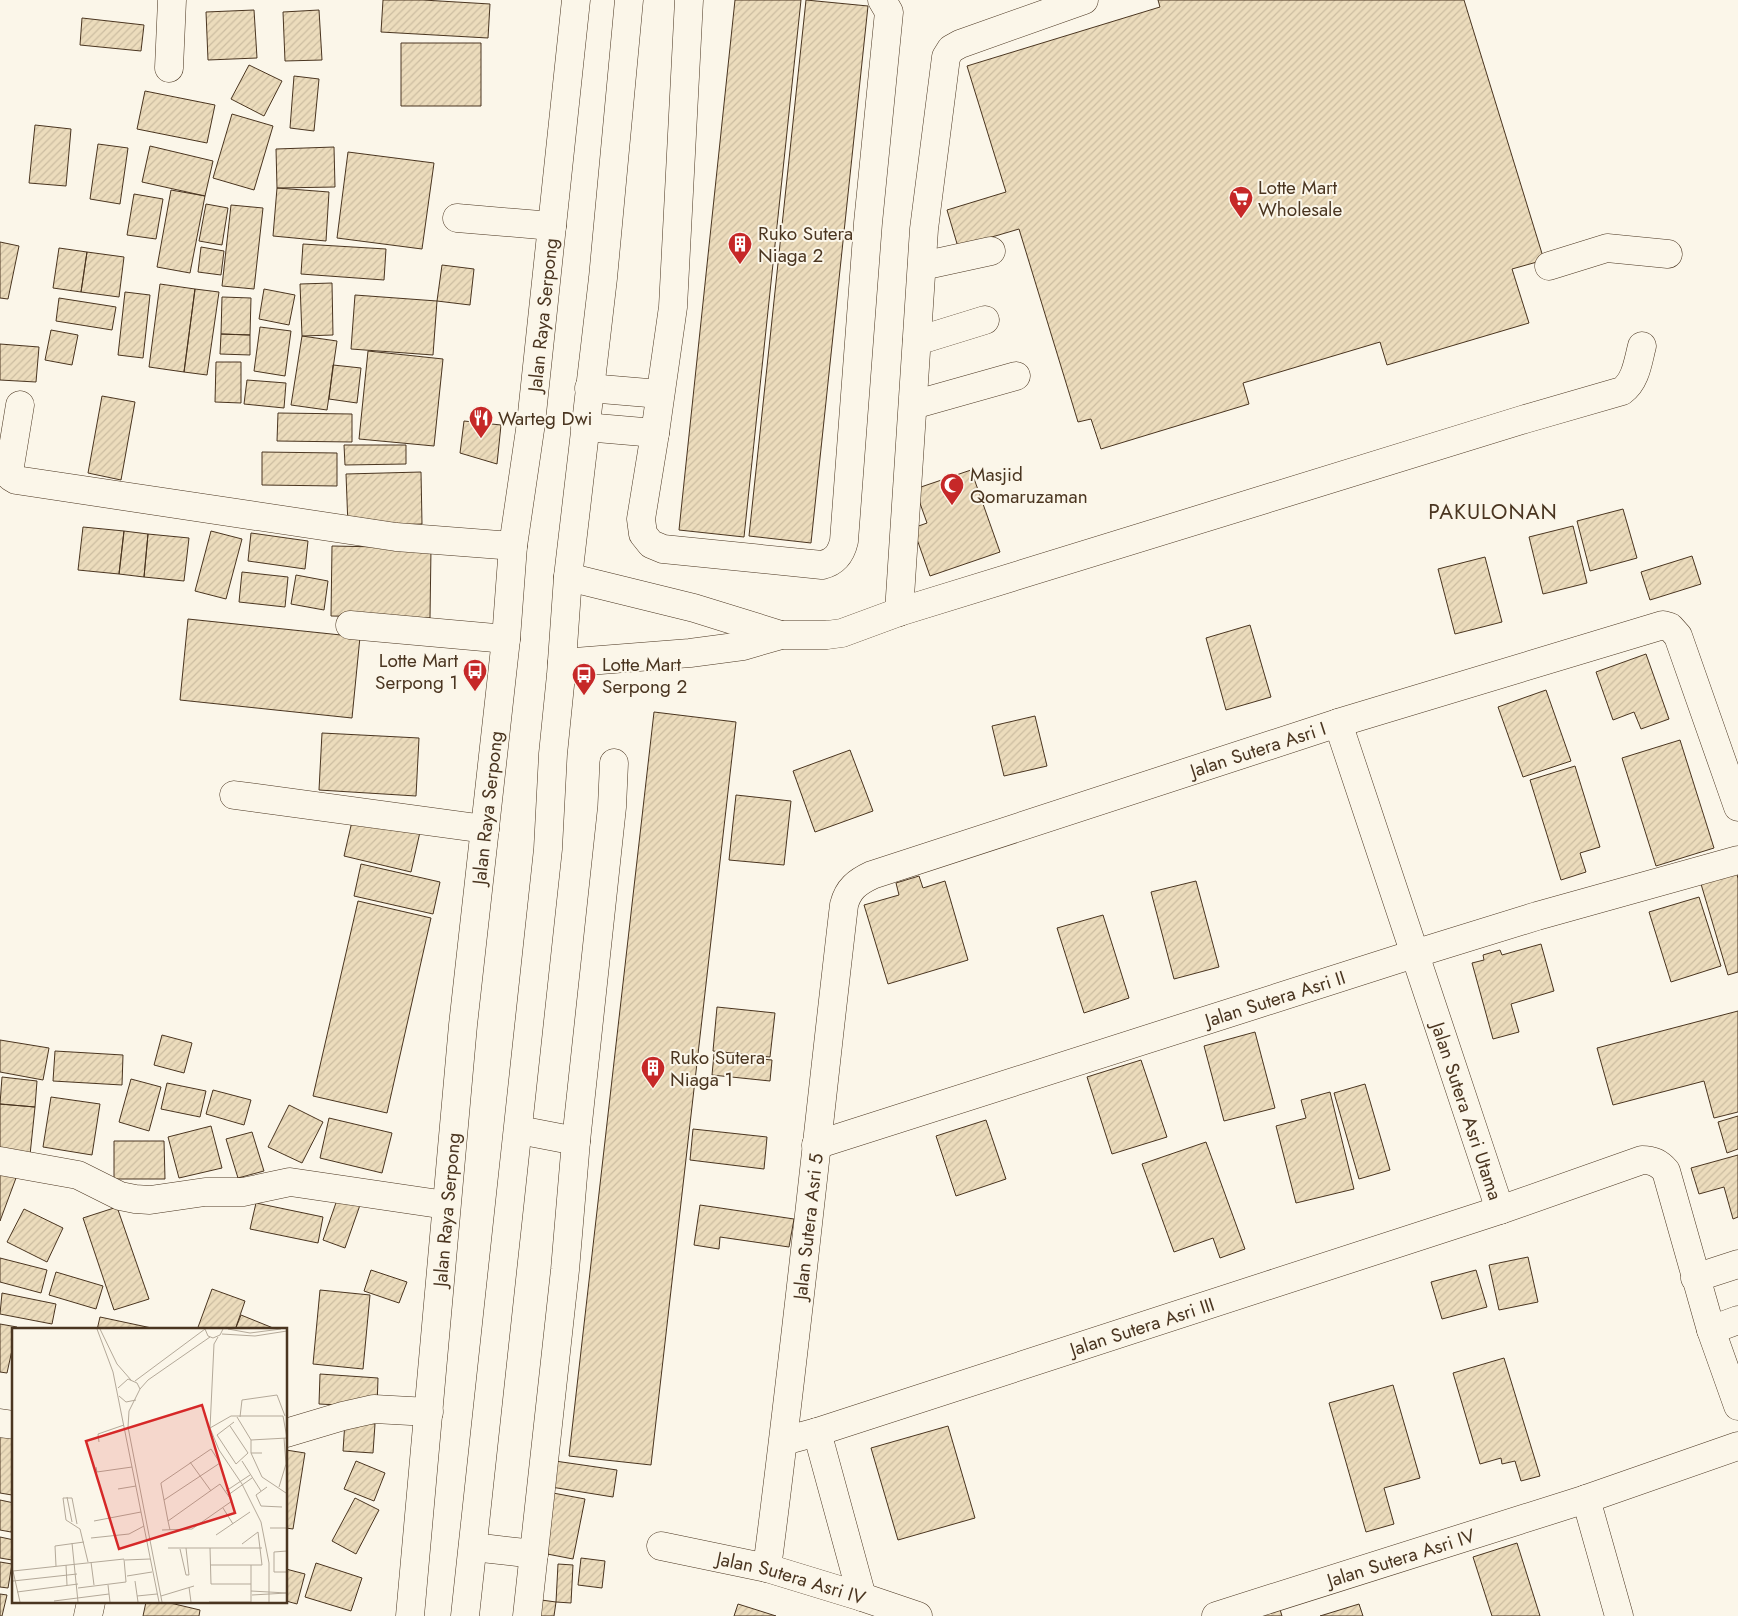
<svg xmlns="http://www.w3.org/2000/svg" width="1738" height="1616" font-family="Jost,sans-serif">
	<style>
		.building { fill: url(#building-hatch); stroke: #4a3520 }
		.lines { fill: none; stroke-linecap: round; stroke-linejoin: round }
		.minor-casing { stroke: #4a3520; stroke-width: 29 }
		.major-casing { stroke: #4a3520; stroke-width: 29 }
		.minor { stroke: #fbf6e9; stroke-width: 28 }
		.major { stroke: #fbf6e9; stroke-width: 28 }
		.labels { text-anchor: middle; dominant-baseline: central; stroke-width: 4; stroke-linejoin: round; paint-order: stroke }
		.poi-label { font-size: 19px; fill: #4a3520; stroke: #fbf6e9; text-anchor: start }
		.street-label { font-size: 19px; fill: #4a3520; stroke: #fbf6e9 }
		.quarter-label { font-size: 21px; letter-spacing: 1px; fill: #4a3520; stroke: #fbf6e9 }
		.inset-road { fill: none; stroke: #b4a999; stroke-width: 1 }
		.view { fill: #d62828; fill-opacity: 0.15; stroke: #d62828; stroke-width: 2.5 }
		.inset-edge { fill: none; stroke: #4a3520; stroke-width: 2.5 }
	</style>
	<defs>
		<pattern id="building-hatch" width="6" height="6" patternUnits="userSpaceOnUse" patternTransform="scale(1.25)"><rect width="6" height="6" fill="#ecdcbc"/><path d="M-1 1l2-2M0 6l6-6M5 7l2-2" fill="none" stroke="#ccbda1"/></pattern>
	</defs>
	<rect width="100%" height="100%" fill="#fbf6e9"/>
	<!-- building -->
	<path class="building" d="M383 0H423L490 4 488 38 381 32Z
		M735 0H801L744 537 679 530Z
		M806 0 868 6 811 543 749 536Z
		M1158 0H1464L1544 260 1512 269 1529 323 1387 365 1380 342 1243 383 1249 404 1101 449 1091 419 1078 422 1019 229 958 247 947 210 1006 192 967 66 1160 7Z
		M254 10 257 58 208 60 206 12Z
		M319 10 322 60 285 61 283 12Z
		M82 18 144 25 141 51 80 45Z
		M401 43H481V106H401Z
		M249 65 282 81 264 116 231 99Z
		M294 76 319 79 314 131 290 128Z
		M145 91 215 105 207 143 137 129Z
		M232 114 273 126 254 190 213 178Z
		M35 125 71 129 66 186 29 183Z
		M98 144 128 148 120 204 90 199Z
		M150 146 213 161 205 196 142 182Z
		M334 147 335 187 277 188 276 149Z
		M348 152 434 163 422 249 337 238Z
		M277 188 329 192 326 241 273 236Z
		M171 190 205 196 190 273 157 267Z
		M134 194 163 199 156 239 127 235Z
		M206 204 228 208 222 245 199 241Z
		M231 205 263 208 254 289 222 286Z
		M0 242 19 246 8 299 0 298Z
		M303 244 386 249 384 280 301 274Z
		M201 247 224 251 221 275 198 272Z
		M59 248 87 252 81 292 53 288Z
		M87 252 124 257 119 297 81 292Z
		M442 265 474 269 470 305 437 301Z
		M332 283 333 335 302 336 300 284Z
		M160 284 195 289 184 372 149 367Z
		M195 289 219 292 207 375 184 372Z
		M264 289 295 295 289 325 259 319Z
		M125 292 150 295 143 358 118 355Z
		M355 295 437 301 433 355 351 349Z
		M222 297 251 298 250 335 221 334Z
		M59 298 116 307 112 330 56 321Z
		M260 327 291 331 285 376 254 371Z
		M51 330 78 335 72 365 45 360Z
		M221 334 250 335V355L220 354Z
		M302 336 337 341 327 410 291 405Z
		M0 344 39 347 36 382 0 380Z
		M368 351 443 359 434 446 359 439Z
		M216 362H241V403L215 402Z
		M333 365 361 368 357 403 329 399Z
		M247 380 286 383 284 408 244 404Z
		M102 396 135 402 121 480 88 473Z
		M278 413 352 414V442L277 441Z
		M464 421 501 425 497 464 460 453Z
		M344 445H406V464L345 465Z
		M262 452 337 453V486L262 485Z
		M971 470 1000 552 930 576 913 528 927 523 915 489Z
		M421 472 422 524 348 526 346 474Z
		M1623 509 1637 558 1590 571 1577 521Z
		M1573 526 1587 583 1543 594 1529 537Z
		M83 527 124 531 119 574 78 570Z
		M124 531 148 534 144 577 119 574Z
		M211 531 242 539 226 599 195 591Z
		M251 533 308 541 305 569 248 561Z
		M148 534 189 538 184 581 144 577Z
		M332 546 431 548 430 618 331 616Z
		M1692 556 1701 584 1650 600 1641 572Z
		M1485 557 1502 622 1455 634 1438 569Z
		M242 572 288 577 285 607 239 602Z
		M296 575 328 581 324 610 291 604Z
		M188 619 360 637 352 718 180 700Z
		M1250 625 1271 697 1226 710 1206 638Z
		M1646 654 1669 719 1641 729 1634 712 1613 720 1596 672Z
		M1546 690 1571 761 1523 777 1498 707Z
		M654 712 736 722 651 1465 569 1456Z
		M1035 716 1047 766 1004 776 992 726Z
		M322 733 419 738 416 796 319 790Z
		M1680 740 1714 848 1656 866 1622 758Z
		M850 750 873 811 815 832 793 771Z
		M1575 766 1600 847 1580 853 1586 872 1561 880 1530 780Z
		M736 795 791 801 784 865 729 860Z
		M353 817 420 832 411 872 344 856Z
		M361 864 440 882 433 914 354 896Z
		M1737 874 1738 879V972L1728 975 1701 884Z
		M919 876 923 888 945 881 968 960 888 984 864 905 899 895 896 883Z
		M1196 881 1219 967 1174 979 1151 892Z
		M1699 897 1721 966 1671 982 1649 912Z
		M358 901 431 918 387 1113 313 1096Z
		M1103 915 1129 998 1084 1013 1057 928Z
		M1541 944 1554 991 1511 1004 1519 1032 1493 1039 1472 963 1484 960 1483 955 1500 950 1502 955Z
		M717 1007 775 1013 770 1057 713 1051Z
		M1738 1011V1112L1714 1118 1704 1081 1613 1105 1597 1048Z
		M1255 1032 1275 1108 1224 1121 1204 1046Z
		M162 1035 192 1043 184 1073 154 1065Z
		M0 1040 49 1048 43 1080 0 1072Z
		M55 1051 123 1055 122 1085 53 1081Z
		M714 1054 772 1060 770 1081 712 1075Z
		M1141 1060 1167 1137 1112 1154 1087 1077Z
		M2 1077 37 1081 35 1107 0 1104Z
		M131 1079 161 1087 149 1131 119 1122Z
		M167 1083 206 1091 200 1117 161 1109Z
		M1365 1084 1390 1170 1359 1179 1334 1093Z
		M213 1090 251 1100 244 1125 206 1114Z
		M1330 1092 1354 1189 1296 1203 1276 1126 1306 1118 1301 1100Z
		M51 1097 100 1104 92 1155 43 1147Z
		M0 1104 35 1107 30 1155 0 1152Z
		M289 1105 323 1122 302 1163 268 1147Z
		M1738 1116V1149L1727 1153 1718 1122Z
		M329 1118 392 1133 382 1173 320 1158Z
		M986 1120 1006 1179 956 1196 936 1136Z
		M211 1126 222 1168 179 1178 168 1137Z
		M693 1129 767 1137 764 1169 690 1160Z
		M252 1132 264 1171 238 1178 226 1139Z
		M114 1141H164L165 1179H114Z
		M1206 1142 1245 1249 1220 1258 1213 1238 1174 1252 1142 1164Z
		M1738 1155V1217L1733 1219 1724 1187 1699 1194 1691 1168Z
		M0 1172 16 1178 0 1221Z
		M338 1197 360 1205 345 1248 323 1240Z
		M256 1203 323 1217 318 1243 250 1229Z
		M700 1205 794 1219 789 1247 720 1237 719 1249 694 1245Z
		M117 1207 149 1299 114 1310 83 1218Z
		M24 1209 63 1228 47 1262 7 1242Z
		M1528 1257 1538 1302 1499 1310 1489 1265Z
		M0 1258 47 1270 41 1293 0 1282Z
		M371 1270 407 1282 399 1303 364 1291Z
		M1476 1270 1487 1307 1442 1319 1431 1282Z
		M56 1272 103 1286 96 1309 49 1295Z
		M212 1289 245 1301 235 1330H197Z
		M320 1290 370 1295 363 1369 313 1364Z
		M2 1293 56 1304 52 1324 0 1314Z
		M241 1315 278 1330H235Z
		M100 1317 161 1330H97Z
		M0 1324 17 1327 16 1330H14V1341L7 1373 0 1372Z
		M1504 1358 1540 1476 1521 1481 1515 1461 1502 1464 1501 1458 1480 1464 1453 1373Z
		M320 1374 378 1378 377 1407 319 1404Z
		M1393 1385 1420 1478 1384 1488 1394 1524 1366 1532 1329 1403Z
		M345 1421 375 1424 373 1453 343 1451Z
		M0 1425 14 1428V1486L12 1495 0 1493Z
		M948 1426 975 1518 898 1540 871 1448Z
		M286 1450 305 1453 293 1529 286 1528Z
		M356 1461 385 1473 374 1501 344 1489Z
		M555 1461 617 1470 613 1497 551 1487Z
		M553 1493 585 1499 573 1559 542 1553Z
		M355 1498 379 1510 356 1554 332 1541Z
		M0 1500 14 1503V1517L11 1532 0 1530Z
		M0 1537 14 1540 12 1560 0 1558Z
		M1517 1543 1540 1616H1492L1473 1557Z
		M581 1558 605 1561 602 1588 578 1585Z
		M0 1562 12 1564 8 1588 0 1587Z
		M316 1563 362 1578 351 1611 305 1597Z
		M558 1564 573 1565 571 1603 556 1602Z
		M286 1569 305 1574 297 1604 286 1601Z
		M0 1594 7 1595 2 1616H0Z
		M534 1599 556 1602 554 1616H532Z
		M146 1602H166L200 1610 199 1616H143Z
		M1278 1603 1282 1616H1237Z
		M738 1604 776 1616H734Z
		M1359 1604 1363 1616H1320Z"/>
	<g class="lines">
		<defs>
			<g id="minor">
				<path d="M689 0 673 307 655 433 641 519 643 534 651 544 663 549 822 565C835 562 841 554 844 541L868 223 889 12 882 0"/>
				<path d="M169 68 172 0"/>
				<path d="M457 218 552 226"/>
				<path d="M922 266 991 251"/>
				<path d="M1549 266 1607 248 1668 254"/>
				<path d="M917 341 985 320"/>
				<path d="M589 388 660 394"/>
				<path d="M20 405 9 472 11 477 16 480 396 537 513 546"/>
				<path d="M913 405 1016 376"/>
				<path d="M585 427 655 433"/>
				<path d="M568 577 694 608 781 635"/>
				<path d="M899 612 924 229 946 57 951 49 960 44 1084 0"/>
				<path d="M350 625 506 639"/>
				<path d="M562 663 690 653 743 646 781 635H827L842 633 899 612 1525 419 1622 391C1636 381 1638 361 1642 346"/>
				<path id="s1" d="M1338 723 1500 1210"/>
				<path d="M234 795 485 829"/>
				<path d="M519 1130 576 1141"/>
				<path id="s2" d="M816 1145 1414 954 1537 916 1738 860"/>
				<path d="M0 1161 78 1175 120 1196 135 1199 150 1200 205 1192H243L290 1182 446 1205"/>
				<path d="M1695 1278 1738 1264"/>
				<path d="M1711 1330 1738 1320"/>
				<path d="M0 1423 14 1425"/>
				<path d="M817 1432 862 1597"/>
				<path d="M286 1433 343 1416 374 1409 429 1412"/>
				<path id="s3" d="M784 1441 817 1432 1500 1210 1642 1160C1653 1160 1659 1163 1666 1171L1711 1330 1738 1406"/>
				<path d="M1586 1499 1619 1616"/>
				<path id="s4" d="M661 1546 767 1568 862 1597 918 1616"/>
				<path d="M473 1547 534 1554"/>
				<path id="s5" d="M767 1568C796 1347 818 1126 844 905 848 889 857 882 872 875L1338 723 1663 625 1670 627 1678 636 1738 807"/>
				<path d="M88 1616 91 1602"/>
				<path d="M527 1616 565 1270 576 1141 612 807 614 763"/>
				<path id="s6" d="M1216 1616 1586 1499 1738 1446"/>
			</g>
			<g id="major">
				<path id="s7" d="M410 1616 463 1025 506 639 513 546 531 423 576 0"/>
				<path d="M465 1616 548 849 553 754 561 675 568 577 603 278 629 0"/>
			</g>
		</defs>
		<!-- minor casing -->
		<use href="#minor" class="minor-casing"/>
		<!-- major casing -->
		<use href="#major" class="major-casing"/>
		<!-- minor -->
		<use href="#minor" class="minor"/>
		<!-- major -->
		<use href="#major" class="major"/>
	</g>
	<!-- icons -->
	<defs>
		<symbol id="supermarket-pin" viewBox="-11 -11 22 30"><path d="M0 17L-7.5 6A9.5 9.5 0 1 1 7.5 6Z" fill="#c62828" stroke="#fbf6e9"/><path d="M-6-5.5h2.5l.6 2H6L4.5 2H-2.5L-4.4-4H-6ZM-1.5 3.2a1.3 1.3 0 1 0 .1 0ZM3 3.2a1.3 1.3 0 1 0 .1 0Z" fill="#fff"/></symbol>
		<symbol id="building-pin" viewBox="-11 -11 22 30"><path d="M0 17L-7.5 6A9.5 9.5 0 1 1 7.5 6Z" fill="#c62828" stroke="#fbf6e9"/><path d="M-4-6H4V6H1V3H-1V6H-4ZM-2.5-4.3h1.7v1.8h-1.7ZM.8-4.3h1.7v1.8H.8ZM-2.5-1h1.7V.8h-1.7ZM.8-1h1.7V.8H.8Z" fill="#fff"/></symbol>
		<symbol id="restaurant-pin" viewBox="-11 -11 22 30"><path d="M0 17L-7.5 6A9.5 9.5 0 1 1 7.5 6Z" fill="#c62828" stroke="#fbf6e9"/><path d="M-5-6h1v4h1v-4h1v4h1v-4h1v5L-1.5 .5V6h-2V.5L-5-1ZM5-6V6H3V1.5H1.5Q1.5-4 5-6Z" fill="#fff"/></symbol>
		<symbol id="mosque-pin" viewBox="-11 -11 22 30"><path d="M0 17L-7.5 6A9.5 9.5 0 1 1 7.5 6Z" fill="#c62828" stroke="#fbf6e9"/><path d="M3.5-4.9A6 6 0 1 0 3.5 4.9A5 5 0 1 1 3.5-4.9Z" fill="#fff"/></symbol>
		<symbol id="bus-pin" viewBox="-11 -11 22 30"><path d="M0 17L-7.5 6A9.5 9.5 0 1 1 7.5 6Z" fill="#c62828" stroke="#fbf6e9"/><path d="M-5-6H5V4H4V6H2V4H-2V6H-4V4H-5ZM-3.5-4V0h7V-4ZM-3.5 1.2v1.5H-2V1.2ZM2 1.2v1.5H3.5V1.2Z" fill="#fff"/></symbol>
	</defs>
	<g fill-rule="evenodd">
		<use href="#supermarket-pin" x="1227" y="184" width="28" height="38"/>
		<use href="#building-pin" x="726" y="230" width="28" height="38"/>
		<use href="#restaurant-pin" x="467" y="404" width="28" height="38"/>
		<use href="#mosque-pin" x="938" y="471" width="28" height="38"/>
		<use href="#bus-pin" x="461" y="657" width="28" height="38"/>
		<use href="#bus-pin" x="570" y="661" width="28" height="38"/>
		<use href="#building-pin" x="639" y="1054" width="28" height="38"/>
	</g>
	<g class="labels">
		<!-- poi labels -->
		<g class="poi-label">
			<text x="1258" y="187">Lotte Mart<tspan x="1258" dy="22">Wholesale</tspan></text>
			<text x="758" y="233">Ruko Sutera<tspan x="758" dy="22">Niaga 2</tspan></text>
			<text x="498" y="418">Warteg Dwi</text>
			<text x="970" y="474">Masjid<tspan x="970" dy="22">Qomaruzaman</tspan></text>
			<text x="458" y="660" text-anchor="end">Lotte Mart<tspan x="458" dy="22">Serpong 1</tspan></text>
			<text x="602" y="664">Lotte Mart<tspan x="602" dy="22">Serpong 2</tspan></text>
			<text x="670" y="1057">Ruko Sutera<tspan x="670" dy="22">Niaga 1</tspan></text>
		</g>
		<!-- street labels -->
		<g class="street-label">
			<text stroke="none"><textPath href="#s7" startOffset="1308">Jalan Raya Serpong</textPath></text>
			<text stroke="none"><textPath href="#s5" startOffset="1116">Jalan Sutera Asri I</textPath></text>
			<text stroke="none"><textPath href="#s7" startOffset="812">Jalan Raya Serpong</textPath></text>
			<text stroke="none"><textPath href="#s2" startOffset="482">Jalan Sutera Asri II</textPath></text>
			<text stroke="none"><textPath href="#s1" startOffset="409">Jalan Sutera Asri Utama</textPath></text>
			<text stroke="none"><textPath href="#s7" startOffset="408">Jalan Raya Serpong</textPath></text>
			<text stroke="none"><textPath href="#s5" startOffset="344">Jalan Sutera Asri 5</textPath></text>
			<text stroke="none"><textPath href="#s3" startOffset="376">Jalan Sutera Asri III</textPath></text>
			<text stroke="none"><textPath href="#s6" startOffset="194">Jalan Sutera Asri IV</textPath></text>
			<text stroke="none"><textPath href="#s4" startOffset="134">Jalan Sutera Asri IV</textPath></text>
		</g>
		<!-- quarter labels -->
		<g class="quarter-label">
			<text x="1493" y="512">PAKULONAN</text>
		</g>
	</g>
	<!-- overview -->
	<g transform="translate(12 1328)">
		<rect width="275" height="275" fill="#fbf6e9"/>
		<path class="inset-road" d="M85 1 101 44 147 274M88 1 105 36 119 52M193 1 196 8 201 10 208 7 211 1M216 1 238 5 269 1M210 6 243 8 275 3M206 9 202 16 198 100 207 122 230 156 249 194 257 235V274M123 53 193 1M106 60 116 51 125 55 128 61 117 83 116 99 150 274M128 61 136 52 198 9M107 68 114 74 124 72M225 89 239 112 275 110M228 89 230 72 265 67 273 88M218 98 236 125 224 136 205 107 222 94M198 100 219 88H271L275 110M239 112V125H250M87 114 86 106 112 97M239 125 250 149 274 165M230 133 249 163M178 134 199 163M84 139 85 144 120 139M255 159 244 167 249 178 270 179M267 159 274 136 272 110M106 161 124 158M214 163 238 147M216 167 240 150M55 169 60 194M152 172 208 135 199 121 149 155V156L152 172 156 193 158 202M211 180 221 196M82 193 129 184M65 196 60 170H51L54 192 68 201 76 234M258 200H275M150 202 180 201 220 173 208 156 156 193M204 207 238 184M79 210 117 206 132 198M60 215 66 274M156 220H250M198 220 199 256H239M168 221 174 247H177L174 220M275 223 262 224V244H275M113 232 138 231M79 234 82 257M54 237 55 257M198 237H250L246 204 230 216M44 238 43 218 72 214M115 248 140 244M1 253 65 246M123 253 126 274M96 257 98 274M177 259 179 274M239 263 275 265M5 264 66 256M240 267 275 265M125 268 145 266M149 268 182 258M42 273 97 266M8 274 1 243 112 231 114 254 66 260M197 274H239M239 274V237"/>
		<path class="view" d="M190 77 223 185 107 221 74 113Z"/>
		<rect width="275" height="275" class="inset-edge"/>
	</g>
</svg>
